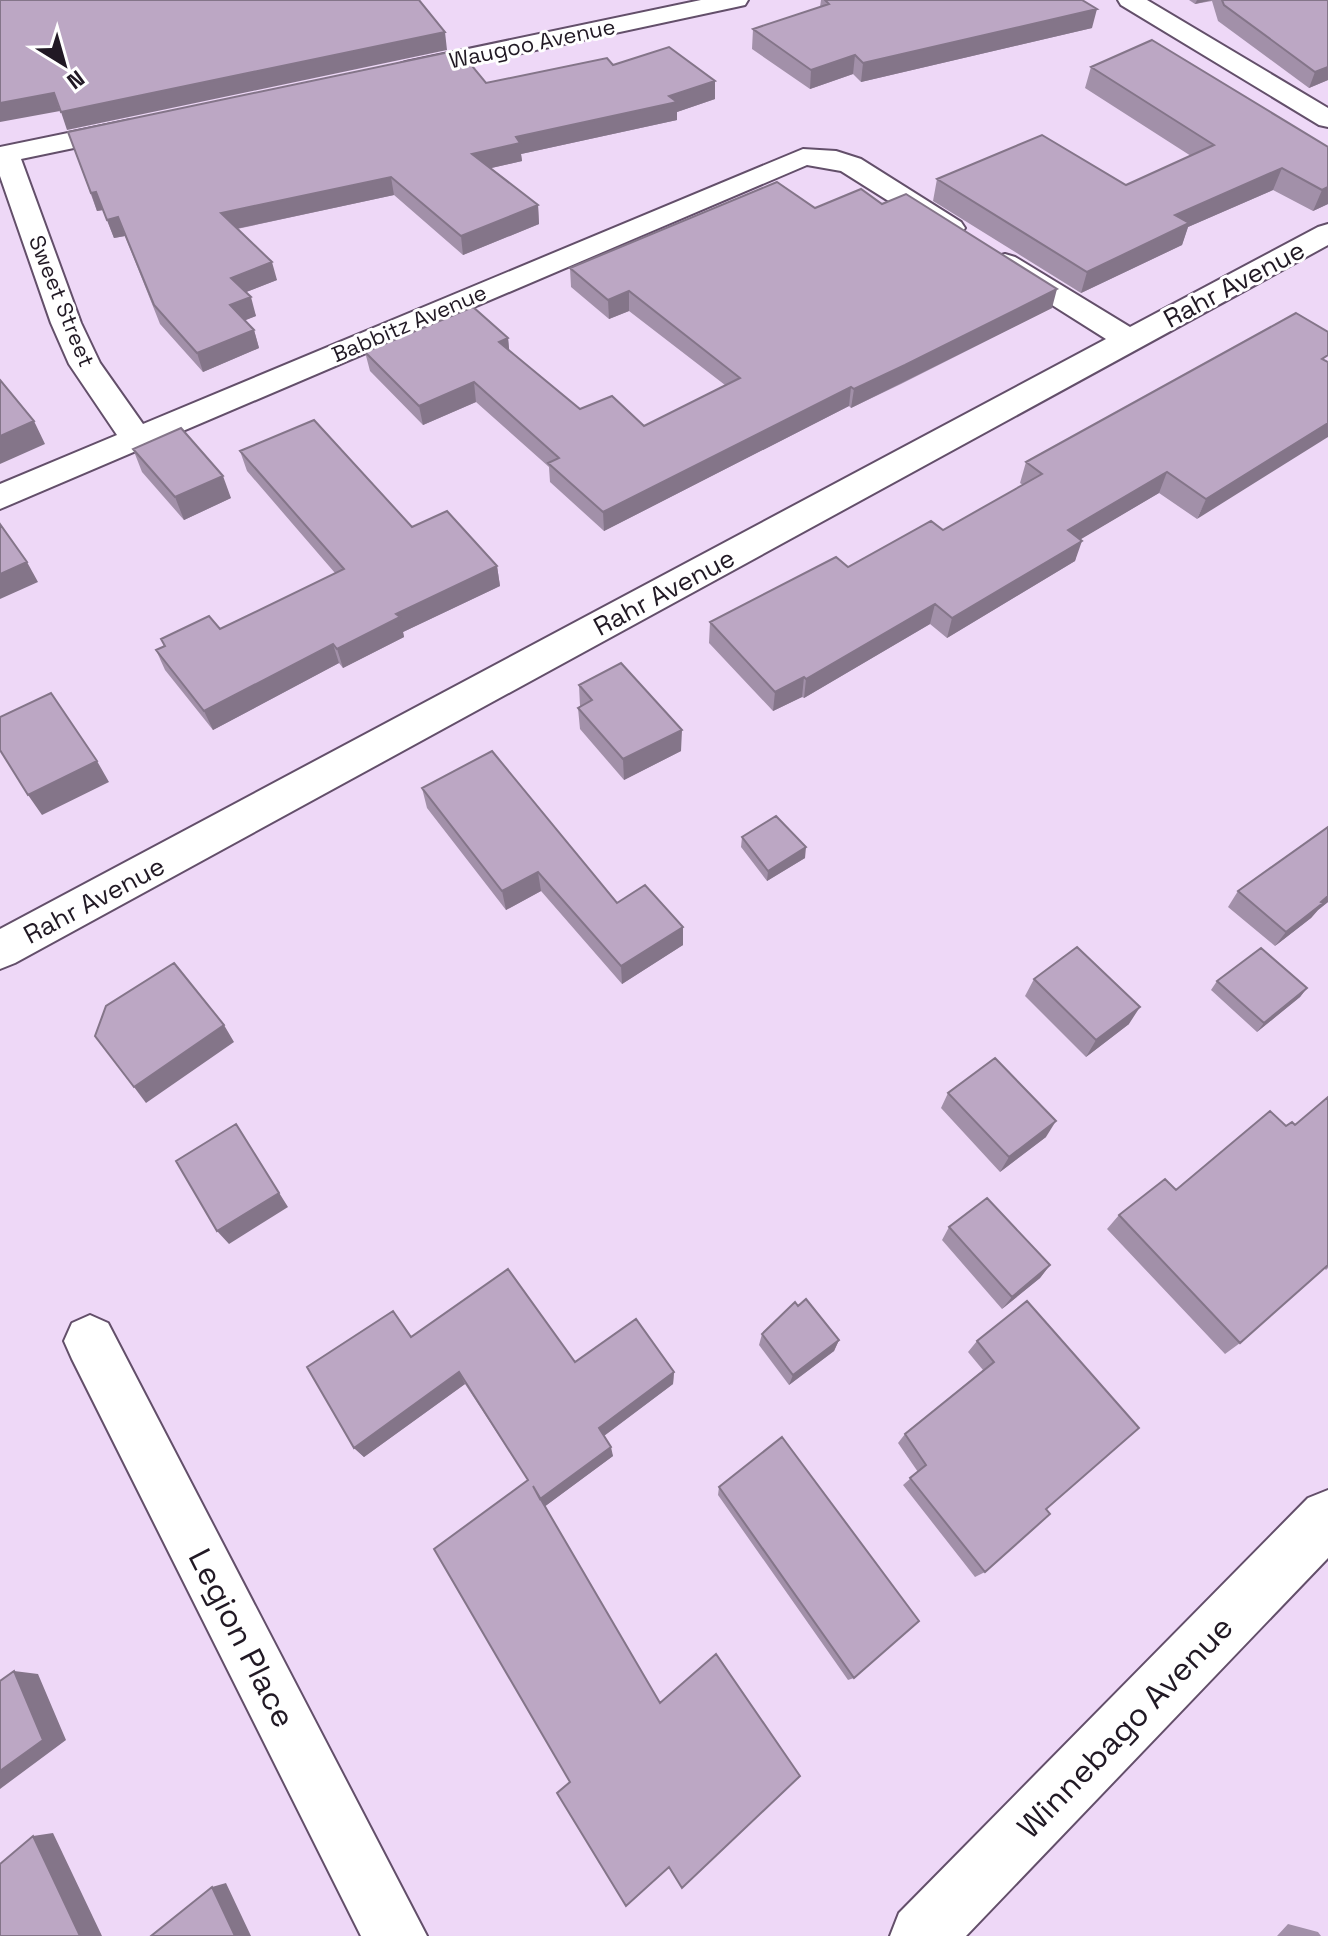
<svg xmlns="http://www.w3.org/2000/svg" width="1328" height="1936" font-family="'Space Grotesk',sans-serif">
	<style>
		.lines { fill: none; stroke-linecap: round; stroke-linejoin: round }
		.minor-casing { stroke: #634f6a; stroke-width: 4 }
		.minor { fill: #fff; fill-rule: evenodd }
		.wall { fill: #a290a9 }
		.shaded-wall { fill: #847589 }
		.building { fill: #bca7c4; stroke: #847589; stroke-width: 2 }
		.labels { text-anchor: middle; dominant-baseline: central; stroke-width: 6; stroke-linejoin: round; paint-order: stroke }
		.far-street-label { font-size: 22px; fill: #211924; stroke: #fff }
		.street-label { font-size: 26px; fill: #211924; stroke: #fff }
		.near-street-label { font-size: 32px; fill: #211924; stroke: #fff }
	</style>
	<rect width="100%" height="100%" fill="#eed8f7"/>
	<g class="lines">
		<defs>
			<path id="minor" d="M701 0H748L745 5 736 7 406 78 397 75 393 70 397 65 406 62Z
				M1118 0H1147L1328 108V127L1319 125 1121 5Z
				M131 120 141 122 144 128 141 134 21 159 81 323 100 363 143 424 803 149 836 151 861 159 961 222 965 228 961 234 951 237 941 234 841 171 807 165 0 509V484L117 435 69 364 51 323 0 176V147Z
				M1328 224V245L15 963 0 969V929L1106 339 995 269 990 263 995 257 1005 254 1015 257 1130 327 1318 227Z
				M90 1315 108 1323 427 1936H361L72 1359 64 1341 72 1323Z
				M1328 1490V1558L966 1936H890L899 1913 1308 1498Z"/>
		</defs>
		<!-- minor casing -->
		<use href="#minor" class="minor-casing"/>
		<!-- minor -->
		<use href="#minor" class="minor"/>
	</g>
	<!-- wall -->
	<path class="wall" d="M821 0H1082L1092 28 861 82 853 74 810 89 752 49 753 29 820 7Z
		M1189 0H1328V80L1309 88 1218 21 1212 1 1195 4Z
		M613 65 715 99 677 112V120L521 154 522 161 491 168 538 205 539 224 463 255 394 195 237 229 277 280 246 292 256 316 245 320 254 330 259 348 203 372 160 324 125 236 114 238 103 210 97 211 68 132 486 83Z
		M1091 67 1328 147V204L1313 211 1273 190 1188 227 1182 245 1081 293 933 201 937 179 1126 185 1191 156 1085 88Z
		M882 204 1052 308 901 384 851 408 849 406 604 531 550 482 549 467 476 402 423 425 370 371 365 352 508 338 509 350 580 409 644 426 725 385 629 311 609 319 571 287 570 268 815 208Z
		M1296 313 1197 519 1159 493 1080 539 1075 561 947 638 930 624 804 698 802 697 773 711 709 643 710 622 943 530 1023 485 1020 483 1026 462Z
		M133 449 231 498 184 520 142 472Z
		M240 451 412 527 497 566 500 586 403 632 404 637 343 668 339 663 213 730 165 670 156 650 164 646 161 639 220 629 335 573 247 471Z
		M579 685 681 751 624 780 580 729 578 708 580 706Z
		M422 788 617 903 683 927V945L622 984 541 891 506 910 427 808Z
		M1328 827V902L1318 910 1311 918 1275 946 1228 907 1238 891Z
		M742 837 805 858 767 881 741 847Z
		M1034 979 1129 1024 1086 1057 1025 996Z
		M1217 981 1307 988 1300 997 1257 1032 1211 990Z
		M948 1093 1046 1137 1000 1172 941 1108Z
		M1328 1097V1268L1326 1270 1324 1268 1240 1343 1225 1354 1107 1229 1119 1215 1176 1190 1286 1126 1295 1125Z
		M949 1227 1050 1265 1040 1278 1002 1309 942 1240Z
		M1027 1301 1046 1509 985 1572 975 1577 903 1485 918 1472 898 1443 905 1434 983 1370 968 1352 977 1341Z
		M798 1306 839 1340 834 1351 789 1385 759 1345 762 1334Z
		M411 1337 575 1362 674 1372 673 1384 604 1436 613 1456 544 1507 669 1867 570 1782 528 1480 465 1384 364 1457 354 1448Z
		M719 1487 854 1678 848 1680 718 1495Z
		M1288 1924 1318 1932 1321 1936H1277Z"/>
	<!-- shaded-wall -->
	<path class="shaded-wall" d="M1197 0H1212L1195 4Z
		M1097 9 1092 28 861 82 863 63Z
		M445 32 447 50 67 130 61 112Z
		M855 55 853 74 810 89 811 70Z
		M1328 67V80L1309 88 1315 72Z
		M715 81V99L677 112V120L521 154 522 161 474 172 472 154 516 137 669 96Z
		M54 93 60 111 0 122V103Z
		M1282 168 1273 190 1188 227 1182 245 1081 293 1087 272 1175 215Z
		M391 177 394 195 226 231 221 213Z
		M1328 187V204L1313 211 1322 190Z
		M96 192 103 210 97 211 91 193Z
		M538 205 539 224 463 255 461 236Z
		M118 217 125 236 114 238 107 220Z
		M272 262 277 280 236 296 231 278Z
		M1057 289 1052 308 851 408 854 389Z
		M629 291V311L609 319 608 300Z
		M251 297 256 316 236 324 230 305Z
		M254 330 259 348 203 372 197 353Z
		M508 338 510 358 499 342Z
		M474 382 476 402 423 425 419 406Z
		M851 387 849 406 604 531 603 512Z
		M34 421 45 444 0 464V436Z
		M1328 423V437L1197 519 1206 499Z
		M1167 472 1159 493 1061 551 1068 530Z
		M223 476 231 498 184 520 175 497Z
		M1082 541 1075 561 947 638 952 618Z
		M27 562 38 582 0 599V574Z
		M497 566 500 586 403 632 404 637 343 668 337 649 396 614Z
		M935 604 930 624 804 698 806 679Z
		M333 644 339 663 213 730 204 711Z
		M804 677 802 697 773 711 775 692Z
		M682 730 681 751 624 780 623 759Z
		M97 761 109 782 42 815 28 795Z
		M806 847 805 858 767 881 768 871Z
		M538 872 541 891 506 910 502 891Z
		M1328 896V902L1318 910 1311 918 1275 946 1286 932Z
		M683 927V945L622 984 621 966Z
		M1307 988 1300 997 1257 1032 1264 1023Z
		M1140 1007 1129 1024 1086 1057 1096 1040Z
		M224 1025 234 1042 146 1103 134 1087Z
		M1056 1121 1046 1137 1000 1172 1009 1157Z
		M236 1124 288 1207 229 1244 217 1231Z
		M1050 1265 1040 1278 1002 1309 1012 1297Z
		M839 1340 834 1351 789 1385 793 1375Z
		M459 1372 465 1384 364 1457 354 1448Z
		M674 1372 673 1384 601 1438 599 1428Z
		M611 1447 613 1456 544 1507 540 1499Z
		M14 1671 38 1674 66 1740 0 1789V1771Z
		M53 1833 102 1936H80L33 1836Z
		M226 1883 251 1936H235L212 1887Z"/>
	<!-- building -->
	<path class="building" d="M0 0H419L445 32 61 112 54 93 0 103Z
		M825 0H1082L1097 9 863 63 855 55 811 70 753 29 829 4Z
		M1222 0H1328V67L1315 72 1224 5Z
		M1152 40 1328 147V187L1322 190 1282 168 1175 215 1189 223 1087 272 937 179 1042 135 1126 185 1214 145 1091 67Z
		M669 47 715 81 669 96 677 102 516 137 520 143 472 154 538 205 461 236 391 177 221 213 272 262 231 278 251 297 230 305 254 330 197 353 154 305 118 217 107 220 96 192 91 193 68 132 459 50 486 83 607 58 613 65Z
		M777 182 815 208 861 189 882 204 906 194 1057 289 905 365 854 389 851 387 603 512 548 463 559 458 474 382 419 406 365 352 473 307 508 338 499 342 580 409 612 396 644 426 740 378 629 291 608 300 570 268Z
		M1296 313 1328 332V355L1322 359 1328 362V423L1206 499 1167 472 1068 530 1082 541 952 618 935 604 806 679 804 677 775 692 710 622 836 557 848 567 931 521 943 530 1042 474 1026 462Z
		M0 380 34 421 0 436Z
		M314 420 412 527 447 511 497 566 396 614 400 617 337 649 333 644 204 711 156 650 165 646 161 639 209 616 220 629 344 569 240 451Z
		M181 428 223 476 175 497 133 449Z
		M0 524 27 562 0 574Z
		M621 663 682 730 623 759 578 708 592 700 579 685Z
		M51 693 97 761 28 795 0 750V717Z
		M492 751 617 903 645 885 683 927 621 966 538 872 502 891 422 788Z
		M776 816 806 847 768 871 742 837Z
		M1328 827V896L1321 902 1323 903 1286 932 1238 891Z
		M1077 947 1140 1007 1096 1040 1034 979Z
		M1261 948 1307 988 1264 1023 1217 981Z
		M174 963 224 1025 134 1087 95 1036 106 1006Z
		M995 1058 1056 1121 1009 1157 948 1093Z
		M1328 1097V1265L1240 1343 1119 1215 1165 1179 1176 1190 1270 1111 1286 1126 1292 1122 1295 1125Z
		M236 1124 279 1193 217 1231 176 1161Z
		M987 1198 1050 1265 1012 1297 949 1227Z
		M508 1269 575 1362 636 1319 674 1372 599 1428 611 1447 540 1499 533 1486 660 1703 716 1654 800 1776 682 1888 669 1867 626 1906 557 1793 570 1782 434 1549 528 1480 459 1372 354 1448 307 1367 393 1311 411 1337Z
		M806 1299 839 1340 793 1375 762 1334 795 1302 798 1306Z
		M1027 1301 1139 1428 1046 1509 1050 1514 985 1572 910 1478 926 1465 905 1434 994 1362 977 1341Z
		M782 1437 919 1621 854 1678 719 1487Z
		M14 1671 43 1740 0 1771V1681Z
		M33 1836 80 1936H0V1864Z
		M212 1887 235 1936H151Z"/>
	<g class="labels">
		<!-- far-street labels -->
		<g class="far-street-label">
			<text transform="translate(532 43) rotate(-12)">Waugoo Avenue</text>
			<text transform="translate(62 301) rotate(68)">Sweet Street</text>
			<text transform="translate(409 323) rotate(-23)">Babbitz Avenue</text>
		</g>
		<!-- street labels -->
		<g class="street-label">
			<text transform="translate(1234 284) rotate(-28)">Rahr Avenue</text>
			<text transform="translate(664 592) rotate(-28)">Rahr Avenue</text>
			<text transform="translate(94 900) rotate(-28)">Rahr Avenue</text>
		</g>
		<!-- near-street labels -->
		<g class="near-street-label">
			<text transform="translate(242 1638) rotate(63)">Legion Place</text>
			<text transform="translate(1125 1727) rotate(-46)">Winnebago Avenue</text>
		</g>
	</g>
	<!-- north arrow -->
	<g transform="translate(64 64) rotate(143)" stroke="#ffffff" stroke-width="6" paint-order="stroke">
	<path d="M0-6L14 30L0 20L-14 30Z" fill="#211924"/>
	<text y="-12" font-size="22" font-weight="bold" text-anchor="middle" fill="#211924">N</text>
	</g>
</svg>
